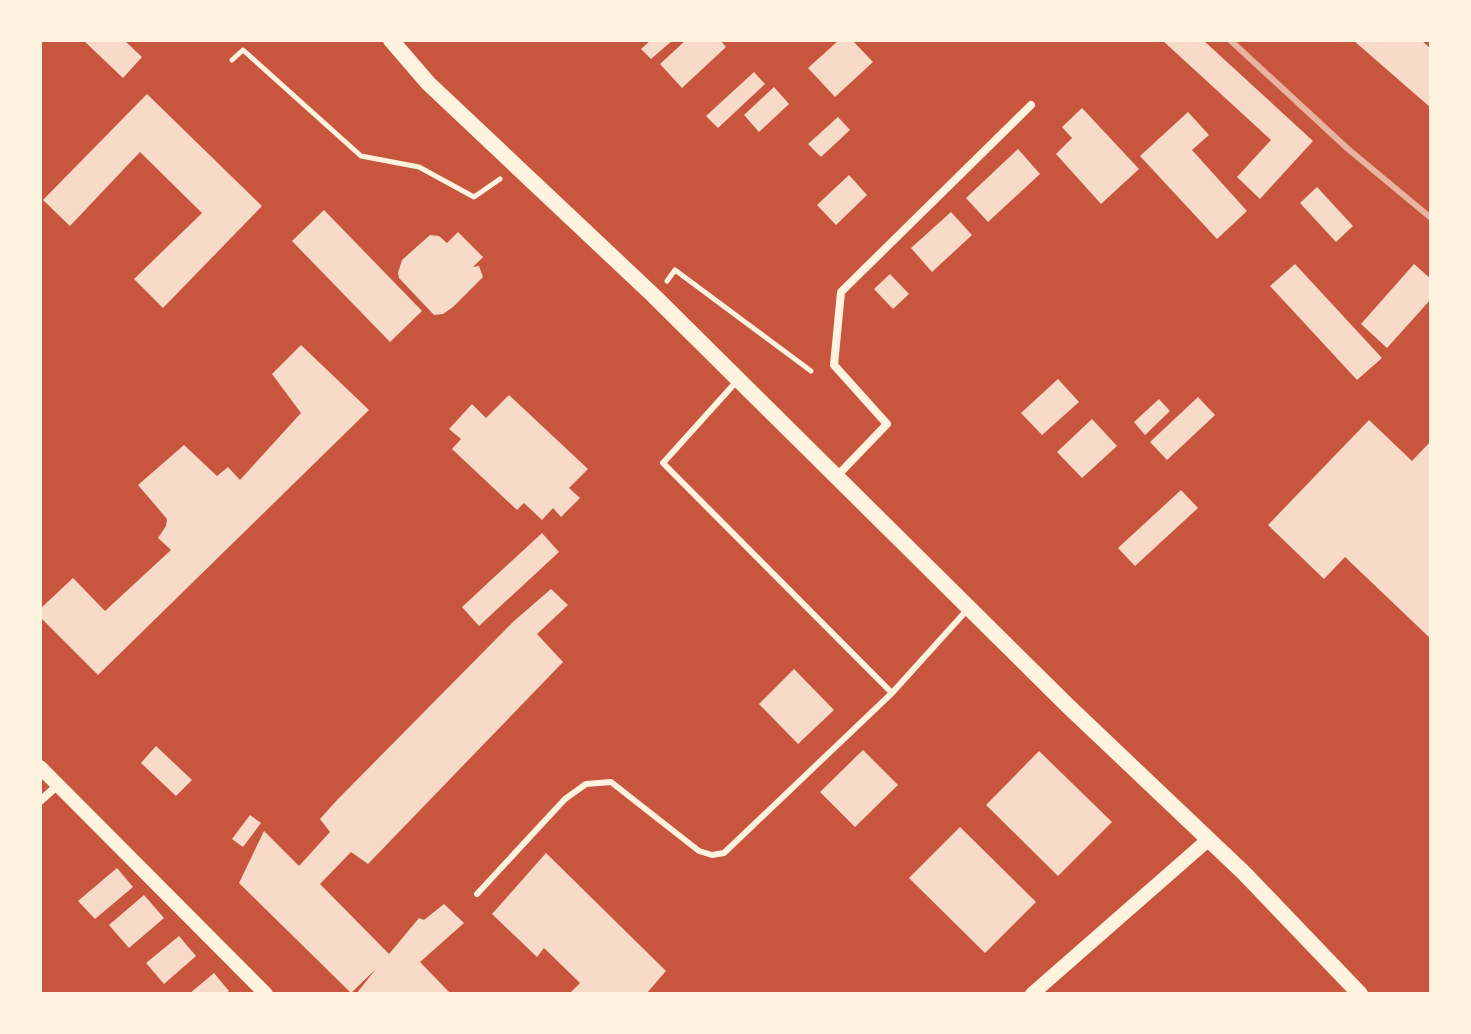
<svg xmlns="http://www.w3.org/2000/svg" width="1471" height="1034" font-family="Bitter,serif">
	<style>
		.building { fill: #f7dbc8 }
		.lines { fill: none; stroke-linecap: round; stroke-linejoin: round }
		.path { stroke: #fff3e0; stroke-width: 5 }
		.service { stroke: #fff3e0; stroke-width: 6 }
		.minor { stroke: #fff3e0; stroke-width: 8 }
		.tertiary { stroke: #fff3e0; stroke-width: 14 }
		.secondary { stroke: #fff3e0; stroke-width: 16 }
		.rail { stroke: #e9b49f; stroke-width: 6 }
	</style>
	<rect width="100%" height="100%" fill="#c8553d"/>
	<!-- building -->
	<path class="building" d="M83 40H124L142 57 123 78Z
		M651 40H673L651 59 641 49Z
		M686 40H720L726 47 682 88 660 64Z
		M839 40H852L873 62 835 97 808 68Z
		M1162 40H1203L1313 141 1260 199 1237 177 1271 140Z
		M1353 40H1421L1431 49V108Z
		M754 72 765 84 718 128 706 116Z
		M774 87 789 104 759 132 744 115Z
		M147 94 262 206 163 308 134 279 202 213 140 152 70 226 43 200Z
		M1082 108 1139 169 1101 204 1056 154 1072 138 1062 127Z
		M1188 112 1209 135 1192 150 1247 211 1217 239 1140 156Z
		M838 117 850 130 821 157 808 144Z
		M1018 149 1040 174 988 222 966 198Z
		M849 175 867 195 836 225 817 205Z
		M1317 187 1353 226 1336 242 1300 203Z
		M324 210 422 311 390 342 292 241Z
		M951 212 972 235 932 272 911 248Z
		M458 232 483 257 473 267 479 266 483 277 453 307 443 314 434 315 399 278 398 273 402 260 430 235 439 236 447 243Z
		M1295 264 1382 358 1357 380 1270 286Z
		M1414 264 1431 279V299L1387 348 1361 324Z
		M890 274 909 294 893 309 874 289Z
		M301 345 369 410 98 675 40 617V609L73 578 105 611 171 550 158 538 166 526 167 519 138 485 184 445 217 476 228 467 240 480 301 413 272 374Z
		M1058 379 1079 402 1042 435 1021 413Z
		M509 395 588 469 569 488 580 498 561 517 553 508 542 520 524 503 517 510 452 449 461 439 449 429 472 404 486 418Z
		M1198 397 1215 415 1167 460 1150 442Z
		M1159 399 1170 411 1145 435 1134 422Z
		M1092 419 1117 446 1082 478 1057 452Z
		M1369 420 1412 461 1431 441V639L1345 557 1324 579 1268 525Z
		M1181 490 1198 508 1135 566 1118 548Z
		M542 533 559 552 479 626 462 607Z
		M551 589 568 605 537 634 563 662 368 864 351 852 320 884 389 954 419 918 424 920 444 904 464 923 420 962 451 994H356L376 969 351 993 239 883 264 831 299 866 330 832 320 819 337 800 514 621Z
		M794 669 834 710 798 744 759 704Z
		M156 746 192 780 176 796 141 763Z
		M863 750 898 785 855 827 820 792Z
		M1039 751 1112 822 1058 876 986 805Z
		M250 815 261 823 243 847 232 839Z
		M960 827 1036 902 985 953 909 878Z
		M546 853 666 971 646 994H569L580 983 544 948 537 957 492 914Z
		M117 868 133 887 95 919 78 901Z
		M144 895 164 918 129 948 109 925Z
		M179 936 196 956 164 984 146 963Z
		M214 973 229 991 225 994H189Z"/>
	<g class="lines">
		<!-- path -->
		<path class="path" d="M232 60 243 50 361 156 419 167 474 197 500 179
			M667 281 675 270 811 371"/>
		<!-- service -->
		<path class="service" d="M736 382 663 463 892 693 967 610
			M477 894 565 799 586 784 611 782 699 851 712 855 724 853 892 693"/>
		<!-- minor -->
		<path class="minor" d="M837 476 887 424 834 365 841 292 1031 105
			M40 801 57 786"/>
		<!-- tertiary -->
		<path class="tertiary" d="M40 767 266 994
			M1032 994 1209 839"/>
		<!-- secondary -->
		<path class="secondary" d="M391 40 428 83 654 296 1067 705 1244 873 1360 994"/>
		<!-- rail -->
		<path class="rail" d="M1230 40 1348 149 1431 218"/>
	</g>
	<!-- border -->
	<rect width="1471" height="1034" fill="none" stroke="#fff3e0" stroke-width="84"/>
</svg>
